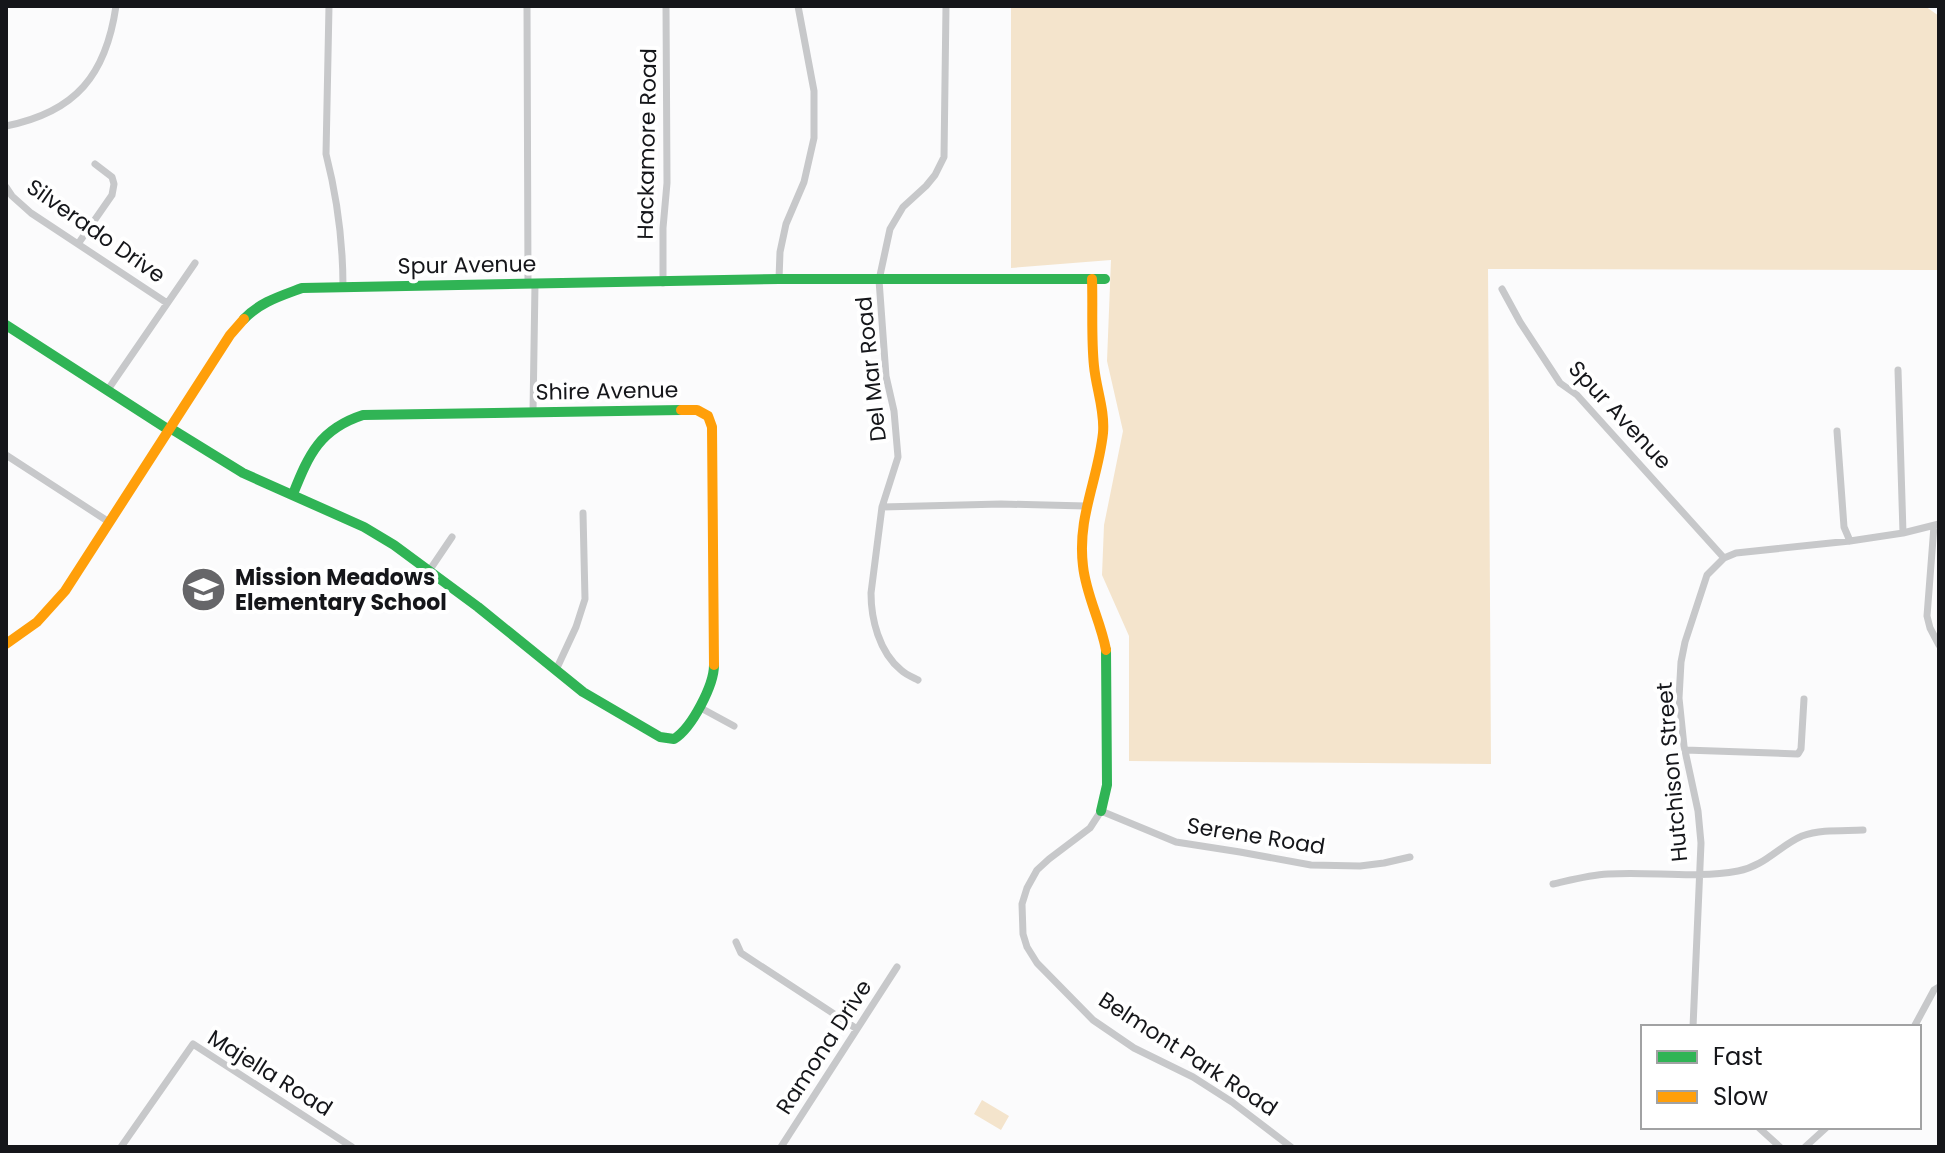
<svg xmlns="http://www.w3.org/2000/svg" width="1945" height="1153" font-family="Poppins,sans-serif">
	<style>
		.green { fill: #f4e4cc }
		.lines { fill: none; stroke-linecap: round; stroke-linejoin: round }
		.street { stroke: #c7c8ca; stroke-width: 7 }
		.fast { stroke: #30b455; stroke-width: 10 }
		.slow { stroke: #ff9f0a; stroke-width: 10 }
		.labels { text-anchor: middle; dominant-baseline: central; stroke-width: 8; stroke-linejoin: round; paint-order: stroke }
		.street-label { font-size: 22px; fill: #15161a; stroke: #fff }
		.poi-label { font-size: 22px; font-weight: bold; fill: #15161a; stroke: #fff; text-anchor: start }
	</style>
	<rect width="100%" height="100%" fill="#fbfbfc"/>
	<!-- green -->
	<path class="green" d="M1011 6H1925L1939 16V270L1488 269 1491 764 1129 761V636L1102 575 1104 525 1123 431 1107 361 1111 260 1011 268Z
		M982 1100 1009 1116 1001 1130 974 1114Z"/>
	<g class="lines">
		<!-- street -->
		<path class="street" d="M329 6 326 154C337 197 343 242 343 287
			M527 6 528 284
			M6 126C76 112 106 75 116 6
			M6 187 12 196 31 213 167 303
			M78 244 112 195 114 184 112 177 95 164
			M779 279 780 252 786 224 804 182 814 138V91L798 6
			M663 283V228L667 183 666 6
			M1502 289 1520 322 1560 383 1577 395 1724 558
			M1898 370 1903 533
			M107 391 195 263
			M533 412 535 284
			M1837 431 1844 527 1850 541
			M6 455 109 522
			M882 507 1001 504 1086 506
			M1934 526 1927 616 1930 628 1939 645
			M429 571 452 537
			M556 670 576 627 585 599 583 513
			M918 680C912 677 905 674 901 670 879 652 871 619 871 593L882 507 898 457 894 411 886 376 879 280 890 229 903 207 926 186 935 175 944 157 946 6
			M699 707 734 726
			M1685 750 1798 754 1801 749 1804 699
			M1553 884C1571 880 1589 875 1608 874 1651 871 1694 879 1738 871 1765 866 1779 846 1802 836 1822 829 1843 831 1863 830
			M736 942 741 953 857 1029
			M1693 1027 1701 843 1698 811 1684 746 1679 698 1681 662 1685 642 1707 575 1724 558 1736 553 1850 541 1903 533 1939 524
			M1914 1027 1934 990 1939 987
			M1758 1127 1780 1147
			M121 1147 193 1044 352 1147
			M781 1147 897 967
			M1291 1147 1232 1102 1193 1077 1134 1048 1093 1020 1037 963 1027 947 1023 934 1022 904 1027 888 1037 870 1049 859 1090 828 1101 811 1176 842 1240 852 1311 865 1360 866 1384 863 1410 857
			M1805 1147 1827 1127"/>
		<!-- fast -->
		<path class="fast" d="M244 319C260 302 281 296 302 288L779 279H1105
			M6 325 169 430
			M170 428 243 473 364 527 394 545 478 607 583 692 660 737 674 739C692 728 714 685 714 665
			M293 494C309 454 320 429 363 415L681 410
			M1101 811 1107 785 1106 650"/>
		<!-- slow -->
		<path class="slow" d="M1092 279C1093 307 1091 337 1094 366 1096 388 1105 410 1103 433 1098 480 1077 517 1083 566 1086 595 1101 622 1106 650
			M681 410H697L708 416 712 427 714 665
			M6 644 37 622 65 591 230 335 244 319"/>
	</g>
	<!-- icons -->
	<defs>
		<symbol id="school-disc" viewBox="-11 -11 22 22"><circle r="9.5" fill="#666669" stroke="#fff"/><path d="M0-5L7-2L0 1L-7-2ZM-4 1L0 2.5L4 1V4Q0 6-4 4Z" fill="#fff"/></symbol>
	</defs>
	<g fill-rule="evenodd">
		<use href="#school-disc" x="178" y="564" width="51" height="51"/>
	</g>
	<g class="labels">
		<!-- street labels -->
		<g class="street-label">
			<text transform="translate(647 144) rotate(-89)">Hackamore Road</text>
			<text transform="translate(96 231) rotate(35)">Silverado Drive</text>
			<text transform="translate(467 265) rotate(-1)">Spur Avenue</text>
			<text transform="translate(871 369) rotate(-96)">Del Mar Road</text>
			<text transform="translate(607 391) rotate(-1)">Shire Avenue</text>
			<text transform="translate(1620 415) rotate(47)">Spur Avenue</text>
			<text transform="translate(1672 772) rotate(-95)">Hutchison Street</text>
			<text transform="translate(1256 836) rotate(9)">Serene Road</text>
			<text transform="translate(824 1047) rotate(-57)">Ramona Drive</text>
			<text transform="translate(1188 1054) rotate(33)">Belmont Park Road</text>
			<text transform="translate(270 1073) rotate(32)">Majella Road</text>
		</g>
		<!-- poi labels -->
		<g class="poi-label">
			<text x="235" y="577">Mission Meadows<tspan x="235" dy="25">Elementary School</tspan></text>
		</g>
	</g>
	<!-- border -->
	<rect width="1945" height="1153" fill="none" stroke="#15161a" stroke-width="16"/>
	<!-- legend -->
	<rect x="1641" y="1025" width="280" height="104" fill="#ffffff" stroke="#a1a2a3" stroke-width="2"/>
	<rect x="1657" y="1051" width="40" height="12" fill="#30b455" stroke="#a1a2a3" stroke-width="2"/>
	<text x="1713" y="1065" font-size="24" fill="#15161a">Fast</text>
	<rect x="1657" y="1091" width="40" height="12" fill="#ff9f0a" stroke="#a1a2a3" stroke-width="2"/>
	<text x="1713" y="1105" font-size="24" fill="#15161a">Slow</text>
</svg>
